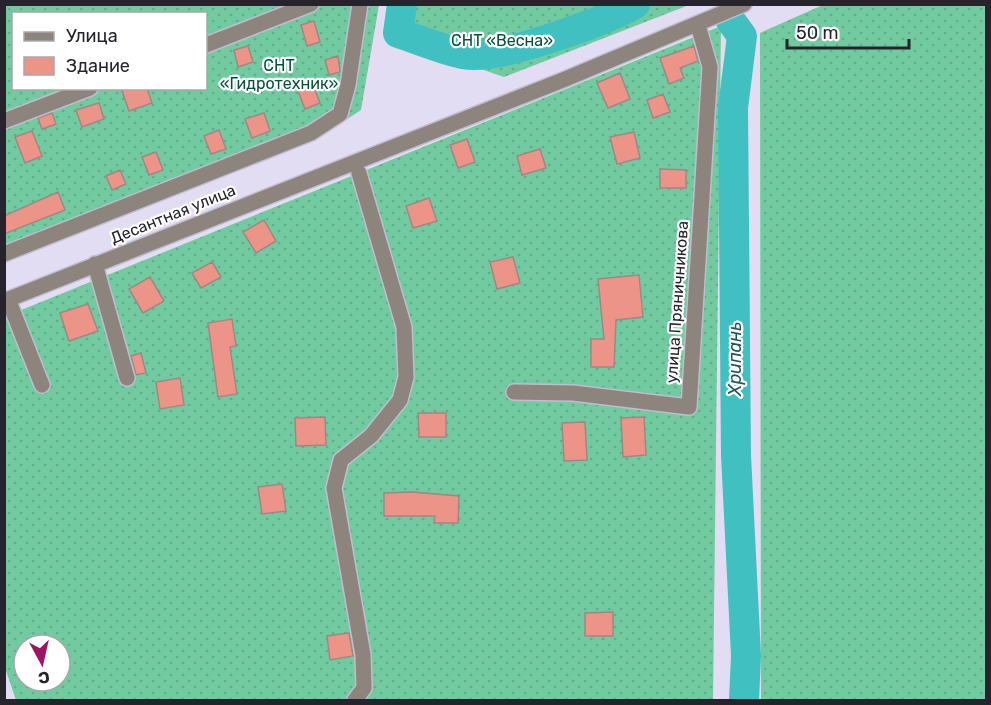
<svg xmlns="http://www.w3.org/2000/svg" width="991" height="705" font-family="Rubik,sans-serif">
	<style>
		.grass { fill: url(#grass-dots); fill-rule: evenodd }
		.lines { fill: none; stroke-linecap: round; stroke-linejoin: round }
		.river { stroke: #41c0c2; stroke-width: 30 }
		.building { fill: #ed9489; stroke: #a18783; stroke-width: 1.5 }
		.minor-casing { stroke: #c1bcd0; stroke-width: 18 }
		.minor { stroke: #8d847e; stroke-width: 15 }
		.labels { text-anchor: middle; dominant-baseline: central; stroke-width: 4.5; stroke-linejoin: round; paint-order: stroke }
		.park-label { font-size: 16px; fill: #045236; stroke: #fff }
		.street-label { font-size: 16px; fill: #26232c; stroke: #fff }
		.water-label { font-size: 18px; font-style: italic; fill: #215657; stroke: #fff }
	</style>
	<defs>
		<pattern id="grass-dots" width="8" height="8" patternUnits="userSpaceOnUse" patternTransform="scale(1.5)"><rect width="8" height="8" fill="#71caa0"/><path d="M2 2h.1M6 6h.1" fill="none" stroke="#62ad8a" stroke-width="1.8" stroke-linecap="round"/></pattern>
	</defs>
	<rect width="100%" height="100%" fill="#e3ddf4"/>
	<!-- grass -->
	<path class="grass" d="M825 4 986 5V700H761L760 33Z
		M5 5H379L361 110 332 129 5 263ZM14 14H206V88H14Z
		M390 5V4L689 5 504 77 385 36Z
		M721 26 713 700H16L4 665V317ZM24 645H60V681H24Z"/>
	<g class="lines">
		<!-- river -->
		<path class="river" d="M402 4 398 33C417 39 455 55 473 55 509 56 603 22 635 4
			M731 21 742 36 733 108 736 455 746 656 744 700"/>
	</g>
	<!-- building -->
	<path class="building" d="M314 21 320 42 307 46 301 25Z
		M248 46 253 62 238 67 234 50Z
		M694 46 698 61 680 68 684 78 669 84 660 58Z
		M338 56 340 72 329 75 325 60Z
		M620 73 630 99 608 108 597 83Z
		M313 85 320 103 305 109 298 91Z
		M121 88H147L152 103 129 111Z
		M663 94 670 112 653 118 647 100Z
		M99 103 104 119 82 127 76 110Z
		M52 113 56 124 42 129 38 118Z
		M264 113 270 131 252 138 245 119Z
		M219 130 226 149 211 154 204 136Z
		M32 131 42 156 25 163 15 137Z
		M634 132 640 158 617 164 610 137Z
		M467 139 475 162 458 168 450 145Z
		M540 149 546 168 522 175 517 156Z
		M156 152 163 170 149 175 142 157Z
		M660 169 686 170V188H660Z
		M120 170 126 184 112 190 106 176Z
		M58 192 65 210 4 234V216Z
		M429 198 437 221 413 228 406 206Z
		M264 220 276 241 256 253 243 232Z
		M513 257 520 283 497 289 490 262Z
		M212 262 221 277 201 288 192 273Z
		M639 275 643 317 616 320 614 367H591V339H604L598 279Z
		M150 277 164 301 143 313 129 289Z
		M88 304 98 331 69 341 60 313Z
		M232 319 236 346 230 347 237 394 218 397 208 323Z
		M141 353 146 373 136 375 131 356Z
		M180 378 184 405 160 409 156 382Z
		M418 413H446V437H419Z
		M325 417 326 445 296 446 295 418Z
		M644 417 646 455 623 457 621 418Z
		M585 422 587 460 564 461 562 423Z
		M282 484 286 511 262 514 258 487Z
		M412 492 459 496 458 523H434L435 516H384V493Z
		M613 612V636H585V613Z
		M349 633 353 656 330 660 327 636Z"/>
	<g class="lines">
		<defs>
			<path id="minor" d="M206 45 311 4
				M4 121 90 88
				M4 254 311 133 340 114 348 85 360 4
				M95 264 127 378
				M8 299 42 385
				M4 301 563 80 744 4
				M514 392 573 393 689 407 710 67 698 25
				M355 700 364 688 363 655 334 488 341 460 371 436 400 400 406 377 404 327 359 173"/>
		</defs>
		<!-- minor casing -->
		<use href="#minor" class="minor-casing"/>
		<!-- minor -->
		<use href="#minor" class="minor"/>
	</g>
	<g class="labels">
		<!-- park labels -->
		<g class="park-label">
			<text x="502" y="40">СНТ «Весна»</text>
			<text x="279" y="65">СНТ<tspan x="279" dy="18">«Гидротехник»</tspan></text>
		</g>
		<!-- street labels -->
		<g class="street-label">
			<text transform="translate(173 214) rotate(-22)">Десантная улица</text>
			<text transform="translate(677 302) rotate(-86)">улица Пряничникова</text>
		</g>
		<!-- water labels -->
		<g class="water-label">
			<text transform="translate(735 359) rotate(-90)">Хрипань</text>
		</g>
	</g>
	<!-- border -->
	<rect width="991" height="705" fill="none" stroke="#26232c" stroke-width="12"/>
	<!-- legend -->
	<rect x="12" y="12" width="195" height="78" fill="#ffffff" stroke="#a8a7ab" stroke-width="1.5"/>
	<rect x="24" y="32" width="30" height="9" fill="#8d847e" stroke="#a8a7ab" stroke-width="1.5"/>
	<text x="66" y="42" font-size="18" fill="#26232c">Улица</text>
	<rect x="24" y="57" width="30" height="18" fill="#ed9489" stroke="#a8a7ab" stroke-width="1.5"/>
	<text x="66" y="72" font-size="18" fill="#26232c">Здание</text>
	<!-- north arrow -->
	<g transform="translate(42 663) rotate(172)"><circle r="28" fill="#ffffff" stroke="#a8a7ab" stroke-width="1.5"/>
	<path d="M0-4.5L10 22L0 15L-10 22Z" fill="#9d1463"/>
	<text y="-9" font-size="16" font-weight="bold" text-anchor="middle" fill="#26232c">С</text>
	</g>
	<!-- scale -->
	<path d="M787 39v9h122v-9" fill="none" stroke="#26232c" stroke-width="3"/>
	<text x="796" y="39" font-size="18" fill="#26232c" stroke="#ffffff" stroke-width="4.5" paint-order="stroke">50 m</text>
</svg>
